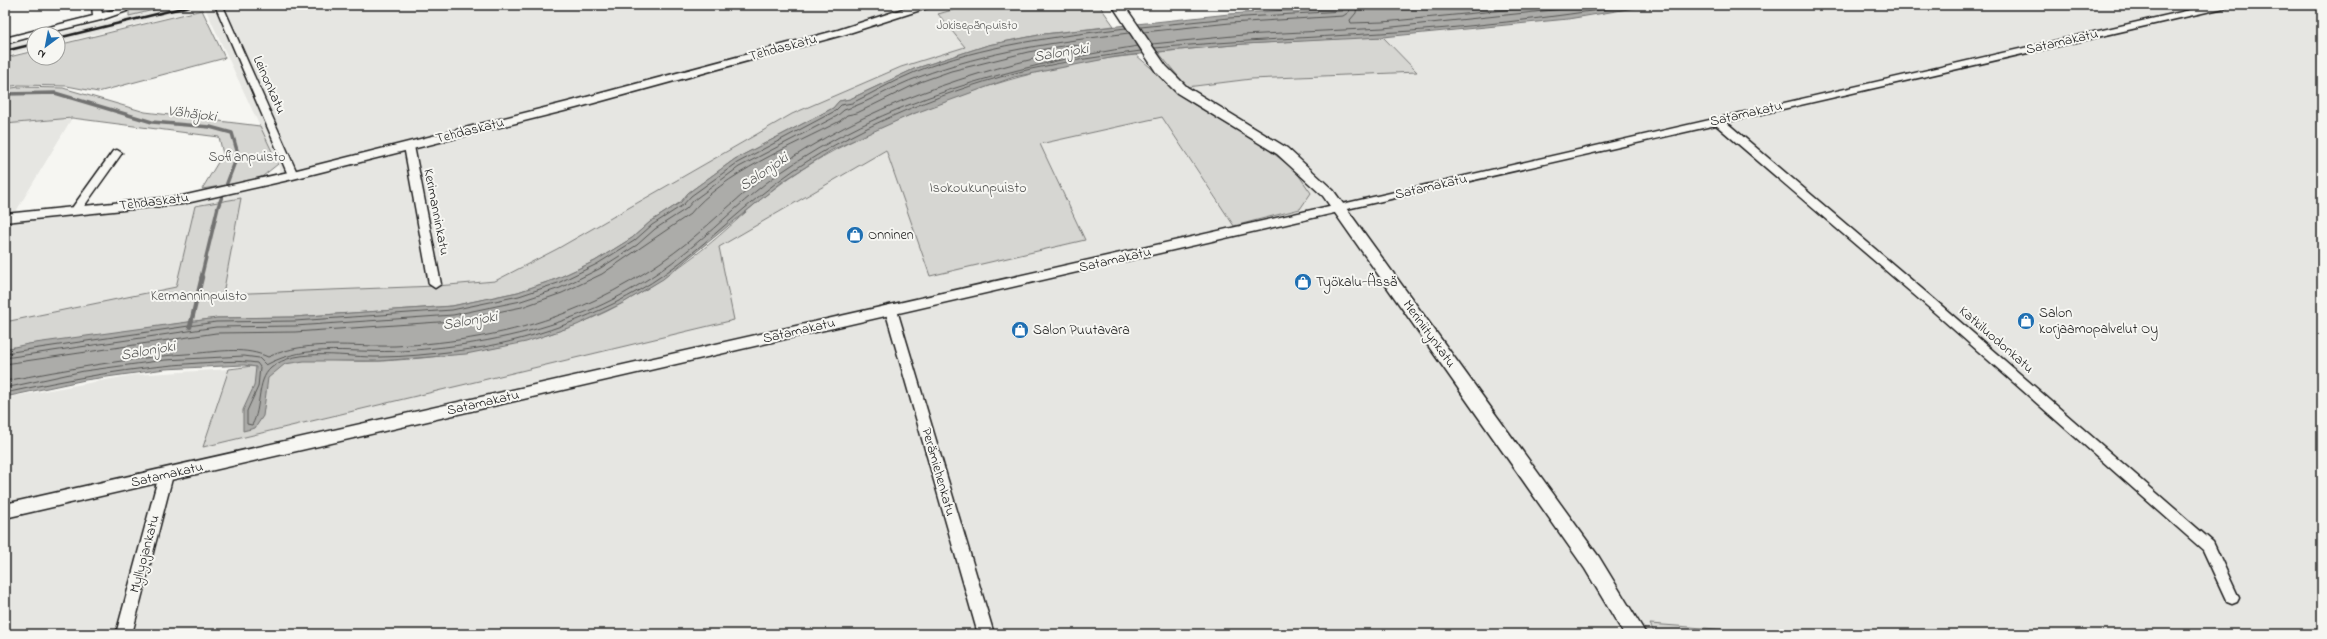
<svg xmlns="http://www.w3.org/2000/svg" width="2327" height="639" font-family="'Indie Flower',sans-serif">
	<style>
		.built { fill: #e6e6e2 }
		.green { fill: #d6d6d2; stroke: #797977 }
		.water { fill: #acaca9; stroke: #727271 }
		.lines { fill: none; stroke-linecap: round; stroke-linejoin: round }
		.shore { stroke: #565654; stroke-width: 1 }
		.stream-far1 { stroke: #727271; stroke-width: 3.5 }
		.stream { stroke: #727271; stroke-width: 4.5 }
		.minor-casing { stroke: #1c1c1c; stroke-width: 3 }
		.tertiary-casing { stroke: #1c1c1c; stroke-width: 3 }
		.secondary-casing { stroke: #1c1c1c; stroke-width: 3 }
		.minor { fill: #f6f6f2; fill-rule: evenodd }
		.tertiary { fill: #f6f6f2; fill-rule: evenodd }
		.secondary { fill: #f6f6f2; fill-rule: evenodd }
		.rail { stroke: #1c1c1c; stroke-width: 2.5 }
		.labels { text-anchor: middle; dominant-baseline: central; stroke-width: 4; stroke-linejoin: round; paint-order: stroke }
		.far-park-label { font-size: 12px; fill: #545453; stroke: #f6f6f2 }
		.street-label { font-size: 14px; fill: #1c1c1c; stroke: #f6f6f2 }
		.park-label { font-size: 14px; fill: #545453; stroke: #f6f6f2 }
		.poi-label { font-size: 14px; fill: #1c1c1c; stroke: #f6f6f2; text-anchor: start }
		.water-label { font-size: 15px; font-style: italic; fill: #565654; stroke: #f6f6f2 }
	</style>
	<rect width="100%" height="100%" fill="#f6f6f2"/>
	<filter id="ink" filterUnits="userSpaceOnUse"><feTurbulence type="fractalNoise" baseFrequency=".025" numOctaves="2"/><feDisplacementMap in="SourceGraphic" scale="8" xChannelSelector="R" yChannelSelector="G"/><feConvolveMatrix kernelMatrix="1 2 1 2 8 2 1 2 1" color-interpolation-filters="sRGB"/></filter>
	<g filter="url(#ink)">
		<!-- built -->
		<path class="built" d="M174 5H941L946 12 938 15 965 47 901 67 792 114 557 249 495 281 5 322V124L72 118 15 213 199 193 282 174 205 8 58 43V34H56Z
			M1652 5H2322V634H1783L1650 624 1655 634H5V398L133 375 229 369 204 447 733 320 719 247 886 150 930 275 1085 240 1040 144 1162 117 1219 205 1295 170 1265 147 1193 104 1173 89 1251 79 1417 72 1383 37 1568 19Z
			M34 39V49L5 56V46Z"/>
		<!-- green -->
		<path class="green" d="M140 5H174L129 16V8Z
			M970 5H1099L1114 26 1044 34 988 45 914 69 850 99 839 101 833 108 735 159 688 193 681 202 650 222 632 238 595 261 556 279 518 292 452 306 294 317 217 318 5 349V322L176 287 195 206 241 198 223 294 437 286 495 281 557 249 792 114 901 67 965 47 938 14Z
			M202 10 225 58 98 92 67 86 19 85 5 87V58L34 51V58H58V45Z
			M1367 37H1383L1417 72 1251 79 1187 87 1158 52 1244 44Z
			M1136 55 1193 104 1265 147 1295 170 1311 193 1300 209 1234 226 1162 117 1040 144 1085 240 930 276 886 150 719 247 734 320 203 447 229 369C255 366 281 361 307 360 332 360 357 362 382 361 448 357 513 349 575 325 619 309 661 281 698 253 727 231 752 204 782 183 829 149 881 126 935 105 1000 80 1066 62 1136 55Z
			M19 87 63 88 145 112 260 126 278 164 258 180 202 189 223 154 219 137 72 118 5 124V89Z
			M1650 624 1783 634H1655Z"/>
		<!-- water -->
		<path class="water" d="M1363 5H1652L1568 19 1383 37 1244 44 1158 52 1115 57 1014 77 910 115 832 150 782 182 663 279 623 303 577 325 526 342 466 354 379 361H304L285 364 268 378 263 416 255 428 243 431V410L254 386 256 367 244 365 165 369 85 380 5 397V349L28 344 217 318 294 317 452 306 518 292 556 279 595 261 632 238 650 222 681 202 688 193 735 159 833 108 839 101 850 99 914 69 988 45 1044 34 1229 14Z"/>
		<g class="lines">
			<!-- shore -->
			<path class="shore" d="M1357 5 1356 13 1350 20 1351 23 1383 22 1557 5
				M1141 27 1229 18 1342 11 1346 5
				M1144 32 1230 23 1343 16 1349 12 1351 5
				M1152 44 1243 35 1383 28 1601 5
				M1155 48C1230 41 1306 38 1381 33 1465 28 1549 18 1631 5
				M5 353 216 322 295 321 452 310 519 296 558 283 597 264 634 241 652 225 683 205 691 196 737 163 835 111 841 105 852 103C873 93 893 81 915 72 982 45 1055 37 1126 28
				M5 358 216 327 295 326 453 315 521 301 560 288 599 269 637 245 655 229 686 209 694 200 739 167 837 116 844 110C870 102 893 86 919 77 987 51 1057 42 1129 33
				M5 364 216 333 295 332 453 321 522 307 562 293 602 274 690 214C722 174 794 145 840 121L847 115 857 113 920 82 951 71 1028 52 1069 45 1079 46 1078 49C970 71 865 106 774 170 743 192 717 218 688 242 652 271 609 296 565 313 511 334 453 343 395 346 352 347 309 339 268 357 246 347 222 351 199 353 133 357 69 369 5 381
				M5 388 84 371 165 360 244 356 259 358 266 365C308 342 356 354 402 351 459 347 516 338 570 318 615 302 657 276 693 246 721 223 747 196 777 175 884 100 1010 66 1138 46
				M5 393C69 379 133 367 199 363 218 362 238 360 257 363L260 367 258 387 247 411V424L252 425C262 408 256 381 271 368 296 346 349 358 380 357 405 357 431 354 456 351 493 347 528 338 564 325 598 312 633 296 663 275 709 243 747 202 794 170 862 124 951 88 1031 69 1067 61 1104 56 1141 51"/>
			<!-- stream-far1 -->
			<path class="stream-far1" d="M5 94 55 93 152 122 210 127 232 133 238 154 218 207 201 278"/>
			<!-- stream -->
			<path class="stream" d="M190 327 202 277"/>
			<defs>
				<path id="minor" d="M92 5H100L102 13 122 8 127 11 101 20 43 34H34V36L5 44V38L93 16Z
					M215 5 223 6 298 175 297 177 293 178 288 175Z
					M2212 5H2228L2224 8 1726 122 1935 300 2213 542 2239 598 2237 602 2232 604 2227 602 2203 550 1927 306 1716 125 1338 211 1333 208 1338 205Z
					M409 143 414 146 441 284 435 288 429 284 404 146Z
					M117 150 122 153 80 212H72L71 210 72 208 113 151Z
					M891 306 897 310 994 634H978L885 310Z
					M166 470 171 471 173 475 132 634H116L159 475 161 471Z"/>
				<path id="tertiary" d="M915 5H932L930 7 846 34 576 108 293 179 182 204 5 222V214L182 196 293 171 568 102 838 30Z
					M1338 204 1345 208 1343 211 5 518V504Z"/>
				<path id="secondary" d="M1112 5H1124L1166 66 1187 87 1287 148 1333 190 1599 557 1646 634H1624L1585 569 1323 196 1277 154 1177 93 1156 72Z"/>
			</defs>
			<!-- minor casing -->
			<use href="#minor" class="minor-casing"/>
			<!-- tertiary casing -->
			<use href="#tertiary" class="tertiary-casing"/>
			<!-- secondary casing -->
			<use href="#secondary" class="secondary-casing"/>
			<!-- minor -->
			<use href="#minor" class="minor"/>
			<!-- tertiary -->
			<use href="#tertiary" class="tertiary"/>
			<!-- secondary -->
			<use href="#secondary" class="secondary"/>
			<!-- rail -->
			<path class="rail" d="M58 38 194 5
				M5 51 34 44"/>
		</g>
	</g>
	<!-- icons -->
	<defs>
		<symbol id="shop-disc" viewBox="-11 -11 22 22"><circle r="9.5" fill="#1f6fb2" stroke="#f6f6f2"/><path d="M-5-2.5h2.3a2.7 3.5 0 0 1 5.4 0H5L5.5 6h-11ZM-1.5-2.5h3a1.5 2.3 0 0 0-3 0Z" fill="#fff"/></symbol>
	</defs>
	<g fill-rule="evenodd">
		<use href="#shop-disc" x="845" y="225" width="20" height="20"/>
		<use href="#shop-disc" x="1293" y="272" width="20" height="20"/>
		<use href="#shop-disc" x="2016" y="311" width="20" height="20"/>
		<use href="#shop-disc" x="1010" y="320" width="20" height="20"/>
	</g>
	<g class="labels">
		<!-- far-park labels -->
		<g class="far-park-label">
			<text x="977" y="26">Jokisepänpuisto</text>
		</g>
		<!-- street labels -->
		<g class="street-label">
			<text transform="translate(2062 42) rotate(-13)">Satamakatu</text>
			<text transform="translate(783 48) rotate(-15)">Tehdaskatu</text>
			<text transform="translate(269 85) rotate(66)">Leinonkatu</text>
			<text transform="translate(1746 114) rotate(-13)">Satamakatu</text>
			<text transform="translate(470 131) rotate(-14)">Tehdaskatu</text>
			<text transform="translate(1431 187) rotate(-13)">Satamakatu</text>
			<text transform="translate(154 202) rotate(-7)">Tehdaskatu</text>
			<text transform="translate(436 212) rotate(79)">Kerimanninkatu</text>
			<text transform="translate(1115 260) rotate(-13)">Satamakatu</text>
			<text transform="translate(799 331) rotate(-13)">Satamakatu</text>
			<text transform="translate(1429 334) rotate(54)">Meriniitynkatu</text>
			<text transform="translate(1996 340) rotate(41)">Katkiluodonkatu</text>
			<text transform="translate(483 403) rotate(-13)">Satamakatu</text>
			<text transform="translate(938 472) rotate(74)">Perämiehenkatu</text>
			<text transform="translate(167 475) rotate(-13)">Satamakatu</text>
			<text transform="translate(145 554) rotate(-75)">Myllyojankatu</text>
		</g>
		<!-- park labels -->
		<g class="park-label">
			<text x="247" y="157">Sofianpuisto</text>
			<text x="978" y="188">Isokoukunpuisto</text>
			<text x="199" y="296">Kermanninpuisto</text>
		</g>
		<!-- poi labels -->
		<g class="poi-label">
			<text x="868" y="235">Onninen</text>
			<text x="1316" y="282">Työkalu-Ässä</text>
			<text x="2039" y="313">Salon<tspan x="2039" dy="16">korjaamopalvelut Oy</tspan></text>
			<text x="1033" y="330">Salon Puutavara</text>
		</g>
		<!-- water labels -->
		<g class="water-label">
			<text transform="translate(1061 53) rotate(-9)">Salonjoki</text>
			<text transform="translate(192 114) rotate(7)">Vähäjoki</text>
			<text transform="translate(764 172) rotate(-34)">Salonjoki</text>
			<text transform="translate(470 321) rotate(-9)">Salonjoki</text>
			<text transform="translate(148 351) rotate(-10)">Salonjoki</text>
		</g>
	</g>
	<!-- margin -->
	<rect width="2327" height="639" fill="none" stroke="#f6f6f2" stroke-width="20"/>
	<rect x="10" y="10" width="2307" height="619" fill="none" stroke="#1c1c1c" stroke-width="1.5" filter="url(#ink)"/>
	<!-- north arrow -->
	<g transform="translate(46 46) rotate(212)"><circle r="19" fill="#f6f6f2" stroke="#9f9f9c"/>
	<path d="M0-3L7 15L0 10L-7 15Z" fill="#1f6fb2"/>
	<text y="-6" font-size="11" font-weight="bold" text-anchor="middle" fill="#1c1c1c">N</text>
	</g>
</svg>
